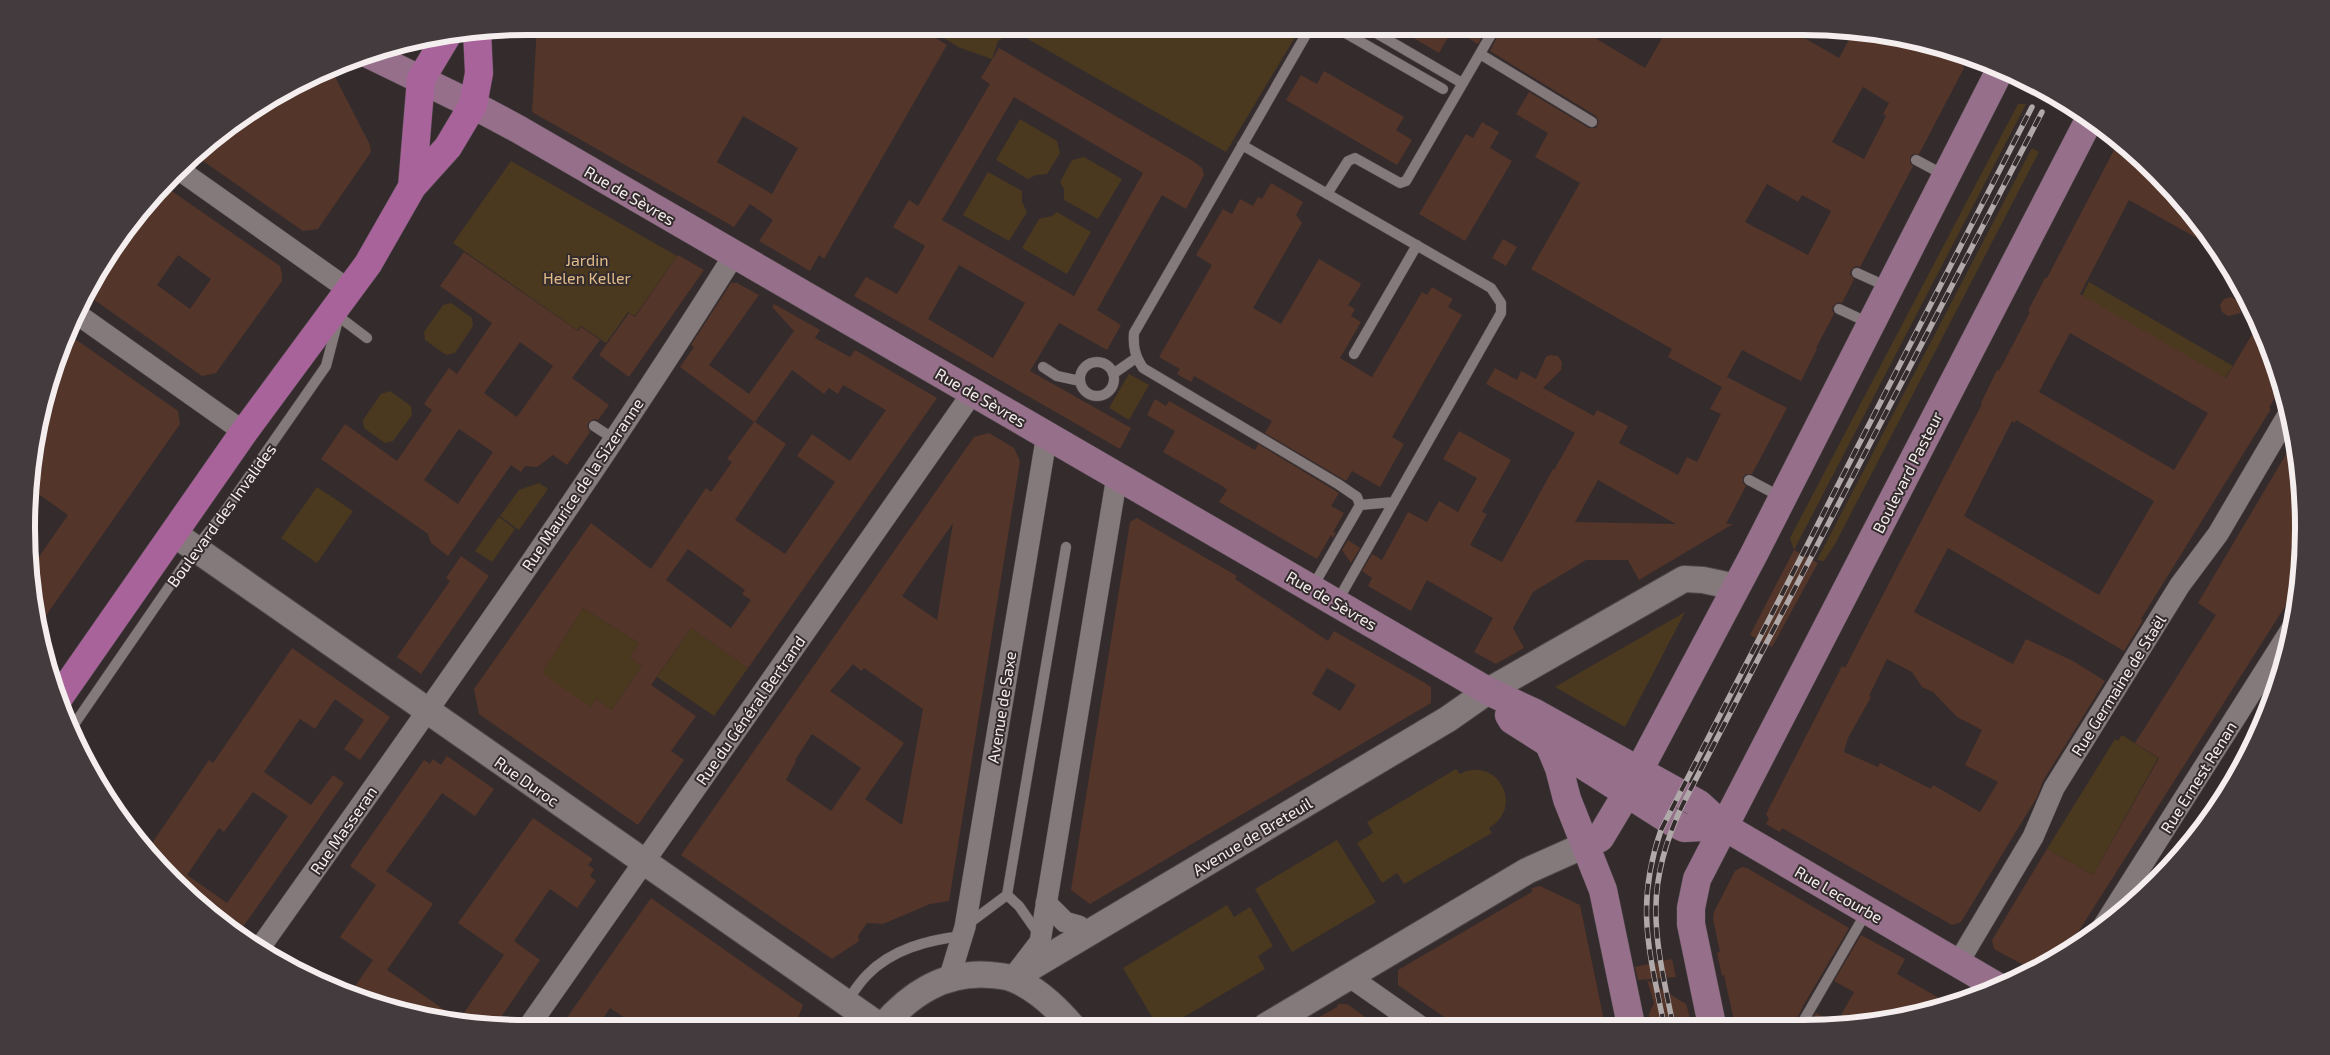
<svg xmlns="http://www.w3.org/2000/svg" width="2330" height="1055" font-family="'Exo 2',sans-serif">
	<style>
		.green { fill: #4a391f }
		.building { fill: #543529; fill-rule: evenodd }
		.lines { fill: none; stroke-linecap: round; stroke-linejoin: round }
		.service-casing { stroke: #4f4849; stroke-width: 11 }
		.minor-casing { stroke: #4f4849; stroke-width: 22 }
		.tertiary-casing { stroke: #4f4849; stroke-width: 28 }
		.secondary-casing { stroke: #4f4849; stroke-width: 29 }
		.primary-casing { stroke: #4f4849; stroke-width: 29 }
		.service { stroke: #847a7b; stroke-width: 10 }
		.minor { stroke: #847a7b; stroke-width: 21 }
		.tertiary { stroke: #847a7b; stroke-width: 26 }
		.secondary { stroke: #966f8a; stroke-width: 28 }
		.primary { stroke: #a8639a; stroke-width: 28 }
		.rail-casing { stroke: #b0a9aa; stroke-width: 5.5 }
		.rail { stroke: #342b2d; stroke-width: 4; stroke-dasharray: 11; stroke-linecap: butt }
		.labels { text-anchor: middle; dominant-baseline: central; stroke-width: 4; stroke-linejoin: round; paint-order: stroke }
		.street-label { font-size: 16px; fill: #f4eeef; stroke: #342b2d }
		.park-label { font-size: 16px; fill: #e1bc89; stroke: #342b2d }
		.rim { fill: none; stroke: #f4eeef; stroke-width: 6 }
	</style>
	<rect width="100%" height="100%" fill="#342b2d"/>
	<!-- green -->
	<path class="green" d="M925 26H1295L1300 29 1226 152 1014 31 998 41 992 59 958 47Z
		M2018 104H2026L1794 550 1790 538Z
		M1020 119 1057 141 1060 153 1047 174 1036 175 1028 179 996 160Z
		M2032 148 2039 152 1835 544 1824 561 1817 560Z
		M1084 157 1122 179 1098 219 1064 200V189L1060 182 1072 160Z
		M511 161 677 256 635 316 628 312 606 343 581 326 577 330 453 243Z
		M988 172 1022 191V202L1027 212 1009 241 963 215Z
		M1057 212 1091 232 1067 274 1022 248 1039 219 1052 216Z
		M2089 282 2233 366 2225 378 2082 296Z
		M451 303 472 318 473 326 455 353 446 355 425 340 424 332 443 305Z
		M1129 374 1149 385 1129 420 1109 408Z
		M390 391 411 406 412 415 393 441 385 443 364 428 363 420 381 394Z
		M539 483 548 489 519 530 500 516 519 490Z
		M317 487 353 511 317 563 281 538Z
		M499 517 515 529 492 562 475 551Z
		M583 608 639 643 630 658 642 666 612 710 596 699 589 710 540 676Z
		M1685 612 1625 727 1555 687Z
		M691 628 748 668 714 716 657 677Z
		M2122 735 2158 758 2093 875 2047 849 2115 739 2118 741Z
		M1456 769 1460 774C1496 755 1526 806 1489 828L1492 833 1404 884 1397 873 1382 883 1357 843 1373 833 1367 822Z
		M1337 840 1376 902 1292 952 1255 889Z
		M1227 905 1234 917 1250 907 1273 946 1258 956 1265 969 1167 1027H1158L1123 968Z"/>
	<!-- building -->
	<path class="building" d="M537 26H916L947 45 824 259 819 255 810 271 759 241 773 220 750 204 734 227 532 112ZM743 116 798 148 772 194 717 162Z
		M1393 26H1488L1478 44 1453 29 1439 53Z
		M1503 26H1575L1645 68 1669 26H1737L1750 34 1754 26H1784L1839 58 1854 31 1900 36 1944 49 1961 59 1964 68 1919 154H1913L1910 157V163L1913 166 1860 267 1856 266 1851 270 1850 274 1854 279 1842 303 1838 302 1833 306 1832 310 1835 315 1834 314 1816 348 1817 349 1801 381 1742 350 1727 377 1787 408 1752 474H1746L1743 477V483L1746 486 1726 524H1733L1639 580 1628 560H1586L1533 592 1513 628 1524 648 1496 664 1474 652 1493 618 1427 580 1411 611 1368 586 1372 578 1362 571 1372 554 1382 560 1408 512 1427 522 1439 501 1458 512 1477 478 1443 459 1459 431 1511 460 1482 512 1487 514 1470 545 1502 562 1553 469 1554 470 1575 433 1486 384 1495 368 1517 380 1521 371 1536 379 1546 357 1550 355 1558 356 1562 362 1561 370 1543 388 1594 416 1597 410 1628 426 1619 443 1678 475 1687 457 1697 462 1721 414 1710 409 1722 387 1668 357 1672 349 1531 269 1580 183 1535 157 1548 133 1516 114 1529 92 1589 128H1596L1599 122 1596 116 1490 51ZM1863 87 1889 103 1883 114 1886 116 1864 159 1832 142ZM1767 184 1798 202 1802 195 1831 211 1808 255 1745 222ZM1598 480 1676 524 1575 522Z
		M999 48 1193 161 1202 168 1204 175 1186 209 1162 195 1097 310 1121 325 1107 350 1059 323 1030 371 1131 428 1120 449 854 296 866 277 897 294 908 276 925 246 893 227 909 200 918 206 990 84 981 78ZM1014 97 1143 173 1074 296 942 220ZM959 265 1025 303 993 358 928 319Z
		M331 69 370 145 371 152 318 229 303 231 193 154 277 94Z
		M1324 71 1404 117 1396 130 1412 140 1397 165 1286 100 1301 75 1317 84Z
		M1482 122 1499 132 1490 148 1512 161 1465 241 1419 214 1466 134 1473 138Z
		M2114 150 2160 177 2220 251 2129 200 2080 294 2226 378 2259 323 2265 335 2281 387 2269 408 2271 409 2141 619 2143 620 2124 651 1948 548 1914 612 2013 664 2026 639 2073 661 2105 681 2043 781 2037 797 1961 922 1952 925 1782 828 1780 832 1766 824 1769 819 1766 814 1842 666 1845 668 1982 404 1981 403 1997 370 1999 371 2030 312 2028 311 2045 278H2047ZM2070 333 2208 413 2174 470 2039 392ZM2016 420 2154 501 2099 595 1964 516 2012 421 2015 423ZM1887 659 1912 672 1922 687 1933 692 1957 717 1982 730 1965 765 1998 782 1980 812 1933 785 1931 789 1880 763 1878 767 1844 752 1848 738 1871 697 1869 696Z
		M1271 183 1303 202 1296 215 1302 223 1253 308 1281 324 1319 259 1360 283 1361 285 1348 305 1355 309 1351 316 1361 322 1340 358 1372 377 1422 292 1427 295 1432 287 1442 293 1453 299 1448 307 1462 315 1392 437 1404 444 1380 487 1352 471 1346 481 1265 433 1272 421 1194 376 1191 382 1177 374 1180 369 1159 357 1212 265 1196 255 1223 209 1232 214 1240 199 1253 206 1258 197 1262 199Z
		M163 185 280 266 282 274V281L216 373 202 376 86 294 93 277 150 197ZM178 255 211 279 190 309 157 285Z
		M1503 239 1517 247 1506 266 1492 258Z
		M464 252 578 331 581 327 600 340 572 378 609 405 598 420 594 419 589 422 587 426 590 432 567 465 553 455 537 467 525 466 521 472 511 465 448 556 431 543 428 534 321 459 345 424 397 461 432 410 424 404 437 385 449 368 457 374 492 323 440 286ZM520 342 553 366 517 417 484 393ZM459 429 493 452 458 504 424 480Z
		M678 255 704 270 629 377 599 355 629 313 635 317Z
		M731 283H737L759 295 709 365 749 394 794 331 772 307 774 304 820 330 815 338 850 357 855 350 937 398 748 668 691 628 651 685 696 716 671 751 684 760 638 825 479 714 474 689 591 523 651 569 706 488 711 492 732 462 727 459 754 422 680 367 694 347 691 345ZM792 370 824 394 829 388 838 394 843 385 886 410 850 461 812 434 797 456 835 482 785 554 735 520 786 444 755 422ZM688 549 745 590 742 594 751 600 731 628 666 580ZM583 608 639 643 630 658 642 666 612 710 596 699 591 707 542 673Z
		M2230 297 2237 300 2241 313 2228 316 2222 312 2220 305 2224 299Z
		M68 334 178 411 180 424 38 627 31 593 29 571 68 515 30 488 36 430 53 366Z
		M1155 399 1166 406 1169 401 1255 450 1258 444 1339 493 1331 506 1344 513 1333 532 1336 533 1333 538 1331 535 1317 559 1219 502 1227 490 1224 487 1163 452 1175 431 1147 415Z
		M989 433 1014 448 1020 461 949 901 930 904 883 924 867 923 858 936 859 941 832 959 681 855 974 437ZM953 523 937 620 902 596ZM853 664 861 671 864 668 923 709 902 825 865 799 904 743 830 691ZM812 734 861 768 831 811 786 780 796 761 795 760Z
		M2295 439 2300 491 2291 506 2298 510 2296 514 2303 518 2304 527 2297 536 2302 540 2298 586 2068 948 2031 969 1994 949 1992 940 2047 849 2093 875 2159 758 2135 743 2216 615 2198 603Z
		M1137 518 1237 576 1235 579 1328 641 1334 631 1425 683 1431 687V703L1090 904 1071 890 1130 522ZM1327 668 1356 685 1340 711 1312 694Z
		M1348 540 1360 548 1351 563 1342 550Z
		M1794 550 1818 563 1772 647 1750 635Z
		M461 556 489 576 421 674 397 657 450 581 446 578Z
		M292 648 390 717 360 760 344 749 364 720 335 699 315 729 300 719 264 772 311 805 333 775 344 783 238 934 197 905 146 852 209 760 213 763ZM253 792 288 816 227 903 187 875 219 828 224 832Z
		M447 756 494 789 475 816 442 793 386 871 433 904 387 970 459 1020 504 955 458 923 533 818 593 859 588 865 594 869 590 876 596 881 577 908 550 889 514 941 540 960 495 1026 429 1019 349 995 373 960 340 937 376 885 350 866 424 760 430 764 433 759 441 765Z
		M1742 867 1747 868 1849 928 1803 1006 1794 1025H1735L1724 975 1722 976 1717 953 1720 952 1713 919 1714 912 1735 871Z
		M1540 886 1580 905 1605 1025 1457 1026 1398 985V970L1511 904 1532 892V888Z
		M651 898 803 1005 794 1028H640L610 1008 596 1029H559Z
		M1861 935 1905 959 1897 974 1948 1003 1868 1024 1809 1025 1816 1013 1836 1024 1854 992 1834 981Z
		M1672 959 1676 977 1638 980 1635 967Z
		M1647 980 1686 1004 1692 1025H1650L1649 1014 1654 1003Z
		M1338 1004H1347L1378 1026H1304L1337 1007Z"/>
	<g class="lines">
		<defs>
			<path id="service" d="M1311 26 1134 333C1133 347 1135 356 1143 368L1338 484 1357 497 1360 505
				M1333 26 1443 89
				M1364 26 1462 83
				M1480 54 1592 122
				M1242 145 1491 288 1501 303V313L1337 602
				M1916 160 1946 176
				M1327 194 1348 161 1355 158 1400 183 1406 181 1496 26
				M1857 273 1888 287
				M1839 309 1869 323
				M334 313 367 338
				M1354 354 1417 245
				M1080 379a17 17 0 1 1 34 0a17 17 0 1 1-34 0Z
				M1043 367 1057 376 1080 381
				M1113 374 1136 358
				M594 426 614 439
				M1749 480 1781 497
				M1360 505 1394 502
				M1312 588 1360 505
				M71 729 195 549 225 511 326 366 338 320
				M1007 895 1019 906 1040 936
				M968 924 1007 895 1066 547
				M846 1003C852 994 859 983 867 975 892 949 928 940 962 936
				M1801 1025 1867 911"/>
			<path id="minor" d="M178 169 349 290
				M77 314 244 432
				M1046 903 1065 922 1079 926 1088 934
				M2102 928 2294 625
				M259 949C421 720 585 492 734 255
				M1958 963 2033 837 2054 788 2180 585 2218 534 2289 413
				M1017 972 1040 942 1117 476
				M1350 977 1420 1026
				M949 979 965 927 1047 434
				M527 1029 973 392"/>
			<path id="tertiary" d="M173 533 881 1027
				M1013 978 1448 719 1488 691 1684 579 1703 580 1736 587
				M1266 1026 1527 871 1585 845
				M881 1028C910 994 944 971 991 975 998 976 1007 976 1013 979 1036 988 1057 1008 1073 1027"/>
			<path id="secondary" d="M366 53 473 105 518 129 1488 691 1535 713 1699 804 1723 826
				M1509 715 1512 720 1672 822 1684 828 1723 826 2000 988
				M1549 744 1559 768 1567 799 1603 890 1631 1025
				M1585 845 1600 838 1627 793 1754 554 2001 68
				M1712 1025 1691 924V908L1697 879 2090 118"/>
			<path id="primary" d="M412 187 421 79 448 34
				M58 699 244 432 368 264 412 187 448 147 473 105 479 73 477 31"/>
		</defs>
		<!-- service casing -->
		<use href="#service" class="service-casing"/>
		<!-- minor casing -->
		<use href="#minor" class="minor-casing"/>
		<!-- tertiary casing -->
		<use href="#tertiary" class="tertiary-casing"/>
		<!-- secondary casing -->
		<use href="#secondary" class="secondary-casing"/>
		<!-- primary casing -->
		<use href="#primary" class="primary-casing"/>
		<!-- service -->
		<use href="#service" class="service"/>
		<!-- minor -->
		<use href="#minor" class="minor"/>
		<!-- tertiary -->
		<use href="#tertiary" class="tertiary"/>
		<!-- secondary -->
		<use href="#secondary" class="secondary"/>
		<!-- primary -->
		<use href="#primary" class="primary"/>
		<defs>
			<path id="rail" d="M1664 1025C1649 950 1635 905 1661 830L2032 107
				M1673 1025C1655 937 1642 889 1683 804L2042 112"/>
		</defs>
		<!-- rail casing -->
		<use href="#rail" class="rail-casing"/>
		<!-- rail -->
		<use href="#rail" class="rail"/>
	</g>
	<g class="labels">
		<!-- street labels -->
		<g class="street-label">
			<text transform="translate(630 195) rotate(30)">Rue de Sèvres</text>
			<text transform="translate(981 397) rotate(30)">Rue de Sèvres</text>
			<text transform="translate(1907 472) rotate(-63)">Boulevard Pasteur</text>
			<text transform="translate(582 484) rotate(-56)">Rue Maurice de la Sizeranne</text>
			<text transform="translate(221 515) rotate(-54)">Boulevard des Invalides</text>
			<text transform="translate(1332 600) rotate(30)">Rue de Sèvres</text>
			<text transform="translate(2118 685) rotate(-58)">Rue Germaine de Staël</text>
			<text transform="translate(1001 707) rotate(-81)">Avenue de Saxe</text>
			<text transform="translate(750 710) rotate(-55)">Rue du Général Bertrand</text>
			<text transform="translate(2198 777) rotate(-58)">Rue Ernest Renan</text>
			<text transform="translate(527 781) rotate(35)">Rue Duroc</text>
			<text transform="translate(343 830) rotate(-55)">Rue Masseran</text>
			<text transform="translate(1252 836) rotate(-31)">Avenue de Breteuil</text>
			<text transform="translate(1839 894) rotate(30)">Rue Lecourbe</text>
		</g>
		<!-- park labels -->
		<g class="park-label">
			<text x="587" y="259">Jardin<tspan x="587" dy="18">Helen Keller</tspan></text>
		</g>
	</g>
	<!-- crop -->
	<path d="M0 0H2330V1055H0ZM527 35H1803A492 492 0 0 1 2295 527V528A492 492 0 0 1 1803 1020H527A492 492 0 0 1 35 528V527A492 492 0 0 1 527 35Z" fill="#433b3d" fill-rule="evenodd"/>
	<path class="rim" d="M527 35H1803A492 492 0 0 1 2295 527V528A492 492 0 0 1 1803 1020H527A492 492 0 0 1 35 528V527A492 492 0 0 1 527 35Z"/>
</svg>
